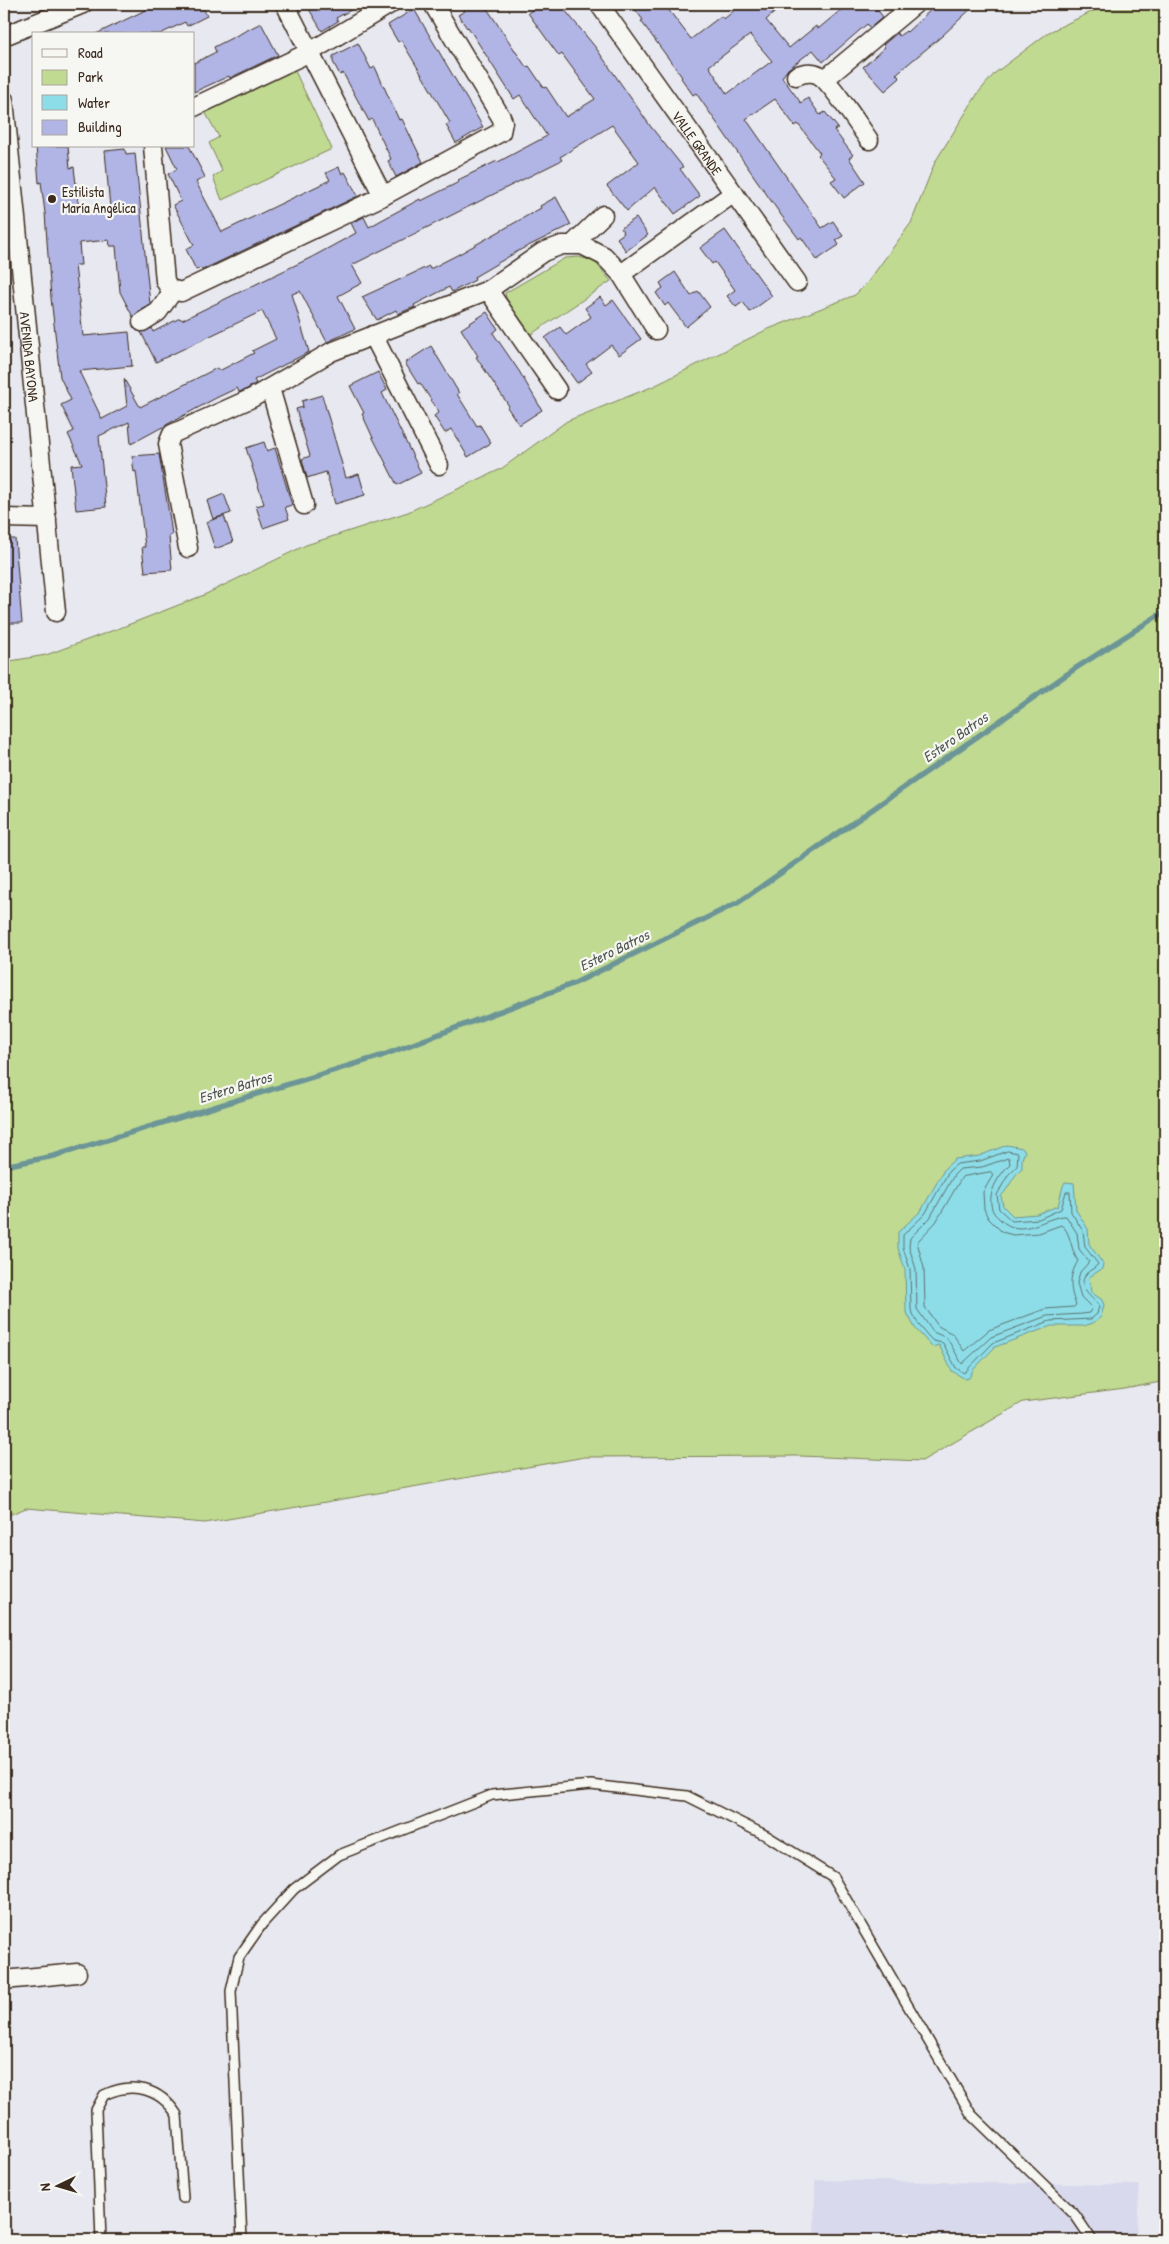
<svg xmlns="http://www.w3.org/2000/svg" width="1169" height="2244" font-family="'Patrick Hand',sans-serif">
	<style>
		.built { fill: #d8d9ed }
		.green { fill: #c0da91; stroke: #7e8258 }
		.water { fill: #8ddde8; stroke: #6c9597 }
		.lines { fill: none; stroke-linecap: round; stroke-linejoin: round }
		.shore { stroke: #5c726f; stroke-width: 1 }
		.stream { stroke: #6c9597; stroke-width: 5.5 }
		.building { fill: #b1b5e6; stroke: #3b2a1e; fill-rule: evenodd }
		.lane-casing { stroke: #3b2a1e; stroke-width: 12 }
		.street-casing { stroke: #3b2a1e; stroke-width: 21 }
		.lane { stroke: #f6f6f2; stroke-width: 9 }
		.street { stroke: #f6f6f2; stroke-width: 18 }
		.poi-dot { fill: #3b2a1e; stroke: #f6f6f2; stroke-width: 2 }
		.labels { text-anchor: middle; dominant-baseline: central; stroke-width: 4.5; stroke-linejoin: round; paint-order: stroke }
		.street-label { font-size: 14px; fill: #3b2a1e; stroke: #f6f6f2 }
		.poi-label { font-size: 14px; fill: #3b2a1e; stroke: #f6f6f2; text-anchor: start }
		.water-label { font-size: 15px; font-style: italic; fill: #505750; stroke: #f6f6f2 }
	</style>
	<rect width="100%" height="100%" fill="#e8e9f0"/>
	<filter id="ink" filterUnits="userSpaceOnUse"><feTurbulence type="fractalNoise" baseFrequency=".02" numOctaves="2"/><feDisplacementMap in="SourceGraphic" scale="10" xChannelSelector="R" yChannelSelector="G"/><feConvolveMatrix kernelMatrix="1 2 1 2 8 2 1 2 1" color-interpolation-filters="sRGB"/></filter>
	<g filter="url(#ink)">
		<!-- built -->
		<path class="built" d="M815 2180 1140 2185 1136 2240H814Z"/>
		<!-- green -->
		<path class="green" d="M1108 4H1165V1381L1125 1389 1023 1402 922 1461 800 1456 585 1457 205 1523 26 1508 4 1517V662L46 655 125 626 204 595 306 545 408 512 501 469 567 421 654 386 766 330 855 295 867 283 911 223 935 162 978 93 995 73 1049 32Z
			M294 69 332 149 222 200 213 177 222 171 209 143 219 137 205 112Z
			M579 257 594 261 611 281 530 335 506 298 505 293 565 258Z"/>
		<!-- water -->
		<path class="water" d="M1007 1145 1022 1148 1025 1151 1022 1159V1168C1012 1177 1010 1187 1001 1196L1003 1206 1013 1216 1037 1214 1058 1206 1063 1186 1065 1182 1074 1183 1076 1210 1088 1229 1089 1244 1103 1264 1102 1269 1089 1277 1091 1292 1102 1300 1104 1305 1101 1317 1093 1323 1084 1326H1051L995 1347 973 1370 969 1378 965 1379 952 1371 939 1345 932 1347 915 1328 906 1311 905 1270 898 1248V1232L921 1211 945 1168 955 1159 979 1156Z"/>
		<g class="lines">
			<!-- shore -->
			<path class="shore" d="M1008 1151 1018 1153 1017 1166 1008 1175 997 1195 999 1209 1012 1221 1039 1219 1061 1209 1066 1192H1070L1071 1212 1083 1231 1085 1247 1098 1264C1095 1269 1089 1270 1086 1274 1076 1289 1094 1298 1099 1306L1097 1314 1091 1319 1050 1321 993 1343 964 1373 956 1368 943 1343 933 1341 928 1336 919 1325 911 1310 910 1269 903 1248V1235L925 1214 949 1171 957 1164 980 1161Z
				M1009 1158 1010 1164C1000 1174 989 1190 991 1204 992 1212 995 1215 1001 1220 1022 1240 1045 1216 1066 1216L1077 1233 1079 1249 1089 1262 1080 1272 1077 1283 1081 1297 1092 1308 1089 1313 1082 1314 1047 1316 991 1337 962 1364 947 1338 933 1332 917 1309 916 1269 909 1247 910 1238 930 1218 954 1175 960 1169 982 1167Z
				M991 1172 993 1175 983 1192 984 1209 988 1218 1002 1232 1013 1235 1039 1233 1061 1225C1071 1231 1070 1249 1078 1261 1069 1276 1069 1288 1076 1305L1074 1307 1045 1309 989 1330 964 1351 953 1334 938 1326 925 1307 924 1268 917 1242 936 1222 962 1177Z"/>
			<!-- stream -->
			<path class="stream" d="M4 1166 54 1156 381 1056 575 983 739 902 1076 668 1165 611"/>
		</g>
		<!-- building -->
		<path class="building" d="M158 4H201L207 16 187 26 185 22 160 34H96Z
			M306 4H362L336 18 338 21 322 31Z
			M461 4H484L526 67 529 66 544 88 546 87 566 117 595 99 562 54 559 56 528 13 540 4H560L596 48 651 127 683 167 680 169 700 196 675 214 655 187 627 211 607 186 639 162 612 125 560 157 562 160 352 265 362 283 338 296 355 329 327 342 300 291 292 294 309 352 254 380 256 383 247 389 239 392 237 388 216 398 131 444 129 422 99 436 106 507 76 510 71 465 82 464 68 434 74 431 61 405 71 400 60 377 51 298 45 213 41 182 39 183 36 146H68L70 168 74 167 79 211 110 208 105 151 125 149 126 154 135 153 150 304 133 317 120 292 116 246H110L109 240 79 243 81 265H75L83 336 129 332 132 366 79 371 102 419 127 406 124 379 140 407 217 368 219 371 254 353 252 351 276 339 262 311 156 362 141 332 152 328 153 332 180 318 182 320 312 257 356 233 351 223 364 217 369 227 420 199 421 201 459 182 458 180 497 161 498 162 547 136 520 95 514 99 468 27 467 28 458 15 465 11Z
			M631 4H664L691 39 721 16 724 19 742 4H784L766 20 789 48 816 26 818 29 848 4H873L883 17 870 28 867 24 823 62 813 50 788 69 782 77 801 103 808 98 820 115 825 112 838 128 834 130 853 155 849 158 865 182 844 198 831 181 836 178 818 155 820 153 798 124 795 126 775 99 746 119 822 228 833 221 843 236 836 240 839 245 817 260 801 237 799 239 781 215 696 93 693 95 681 78 682 77 641 21 643 20ZM750 35 772 61 727 94 709 66Z
			M937 4H976L942 36 896 74 900 78 885 91 863 67 885 47 883 45 897 33 899 36 906 31 907 32Z
			M414 9 483 127 456 143 446 125 450 123 432 92 401 40 398 42 388 25Z
			M261 23 278 55 230 78 229 76 194 92V63L216 52 214 47Z
			M358 43 371 69 375 67 399 120 402 119 423 162 396 177 388 161 391 159 372 119 369 121 343 73 340 75 333 62V56Z
			M166 146H189L205 177 196 182 222 232 330 180 326 173 339 167 342 174 345 172 358 196 202 270 200 268 196 270 186 249 194 245 173 205 181 201 168 174 177 169Z
			M556 197 571 225 520 250 474 277 475 280 452 292 449 287 414 305 415 307 407 310 398 314 396 310 377 320 362 297 429 266 430 269 461 253 541 208 540 206Z
			M636 218 648 235 626 251 617 238 624 233 621 228Z
			M725 230 772 296 750 312 743 302 736 307 727 296 735 290 715 262 712 264 700 248Z
			M675 272 691 296 698 291 710 307 686 327 668 303 665 306 656 293 663 288 660 283Z
			M600 297 606 305 613 300 641 339 619 355 611 345 586 364 592 372 577 383 545 338 560 327 566 335 591 317 585 308Z
			M487 312 498 329 493 333 519 371 542 410 519 425 507 407 509 406 476 357 478 356 461 329Z
			M431 346 459 393 457 394 477 426 480 425 491 443 468 457 451 429 445 433 434 416 439 412 420 383 418 384 405 363Z
			M378 372 387 390 382 393 421 473 397 485 374 440 362 414 364 413 350 386Z
			M322 395 346 478 359 474 365 495 335 504 326 472 307 478 302 459 310 456 296 409 303 407 302 401Z
			M264 442 267 451 275 448 292 505 285 507 289 519 263 528 256 506 264 504 246 448Z
			M159 454 170 520 172 535 169 536 172 570 145 572 142 547H145L136 471 134 472 132 456Z
			M224 494 231 513 213 519 207 501Z
			M224 516 233 542 215 549 206 522Z
			M4 539H15L22 623H4Z"/>
		<g class="lines">
			<defs>
				<path id="lane" d="M101 2240 96 2110 104 2095C132 2081 160 2088 177 2115L183 2198
					M242 2240 231 1991 239 1957 262 1924 294 1889 339 1855 492 1795 591 1785 687 1796 767 1836 833 1877 971 2114 1075 2215 1092 2240"/>
				<g id="street">
					<path d="M285 4 383 196"/>
					<path id="s1" d="M599 4 797 282"/>
					<path d="M4 36 83 4"/>
					<path d="M796 76C803 73 811 71 819 75 830 81 860 127 869 140"/>
					<path d="M825 79 915 4"/>
					<path id="s2" d="M4 100 56 612"/>
					<path d="M194 107 310 52 390 4"/>
					<path d="M153 146 165 281 170 289 181 292 383 196 501 132 503 122 501 117 433 4"/>
					<path d="M573 244 603 215"/>
					<path d="M621 274 734 193"/>
					<path d="M488 290 557 390"/>
					<path d="M142 322 158 312 173 291"/>
					<path d="M373 335 439 465"/>
					<path d="M270 388 304 505"/>
					<path d="M4 518 47 519"/>
					<path d="M188 548 168 444 172 434 252 398 331 352 488 290 543 252 562 245H582L604 256 621 274 656 330"/>
					<path d="M4 1980 77 1973"/>
				</g>
			</defs>
			<!-- lane casing -->
			<use href="#lane" class="lane-casing"/>
			<!-- street casing -->
			<use href="#street" class="street-casing"/>
			<!-- lane -->
			<use href="#lane" class="lane"/>
			<!-- street -->
			<use href="#street" class="street"/>
		</g>
	</g>
	<!-- markers -->
	<circle class="poi-dot" cx="52" cy="199" r="5"/>
	<g class="labels">
		<!-- street labels -->
		<g class="street-label">
			<text stroke="none"><textPath href="#s1" startOffset="170">VALLE GRANDE</textPath></text>
			<text stroke="none"><textPath href="#s2" startOffset="258">AVENIDA BAYONA</textPath></text>
		</g>
		<!-- poi labels -->
		<g class="poi-label">
			<text x="62" y="191">Estilista<tspan x="62" dy="16">María Angélica</tspan></text>
		</g>
		<!-- water labels -->
		<g class="water-label">
			<text transform="translate(955 737) rotate(-35)">Estero Batros</text>
			<text transform="translate(614 950) rotate(-26)">Estero Batros</text>
			<text transform="translate(235 1087) rotate(-17)">Estero Batros</text>
		</g>
	</g>
	<!-- margin -->
	<rect width="1169" height="2244" fill="none" stroke="#f6f6f2" stroke-width="20"/>
	<rect x="10" y="10" width="1149" height="2224" fill="none" stroke="#3b2a1e" stroke-width="2" filter="url(#ink)"/>
	<!-- legend -->
	<rect x="32" y="32" width="162" height="115" fill="#f6f6f2" stroke="#aba49d"/>
	<rect x="42" y="49" width="25" height="8" fill="#f6f6f2" stroke="#aba49d"/>
	<text x="78" y="58" font-size="15" fill="#3b2a1e">Road</text>
	<rect x="42" y="70" width="25" height="15" fill="#c0da91" stroke="#aba49d"/>
	<text x="78" y="82" font-size="15" fill="#3b2a1e">Park</text>
	<rect x="42" y="95" width="25" height="15" fill="#8ddde8" stroke="#aba49d"/>
	<text x="78" y="108" font-size="15" fill="#3b2a1e">Water</text>
	<rect x="42" y="120" width="25" height="15" fill="#b1b5e6" stroke="#aba49d"/>
	<text x="78" y="132" font-size="15" fill="#3b2a1e">Building</text>
	<!-- north arrow -->
	<g transform="translate(58 2186) rotate(265)" stroke="#f6f6f2" stroke-width="4" paint-order="stroke">
	<path d="M0-4L9 19L0 12L-9 19Z" fill="#3b2a1e"/>
	<text y="-8" font-size="14" font-weight="bold" text-anchor="middle" fill="#3b2a1e">N</text>
	</g>
</svg>
